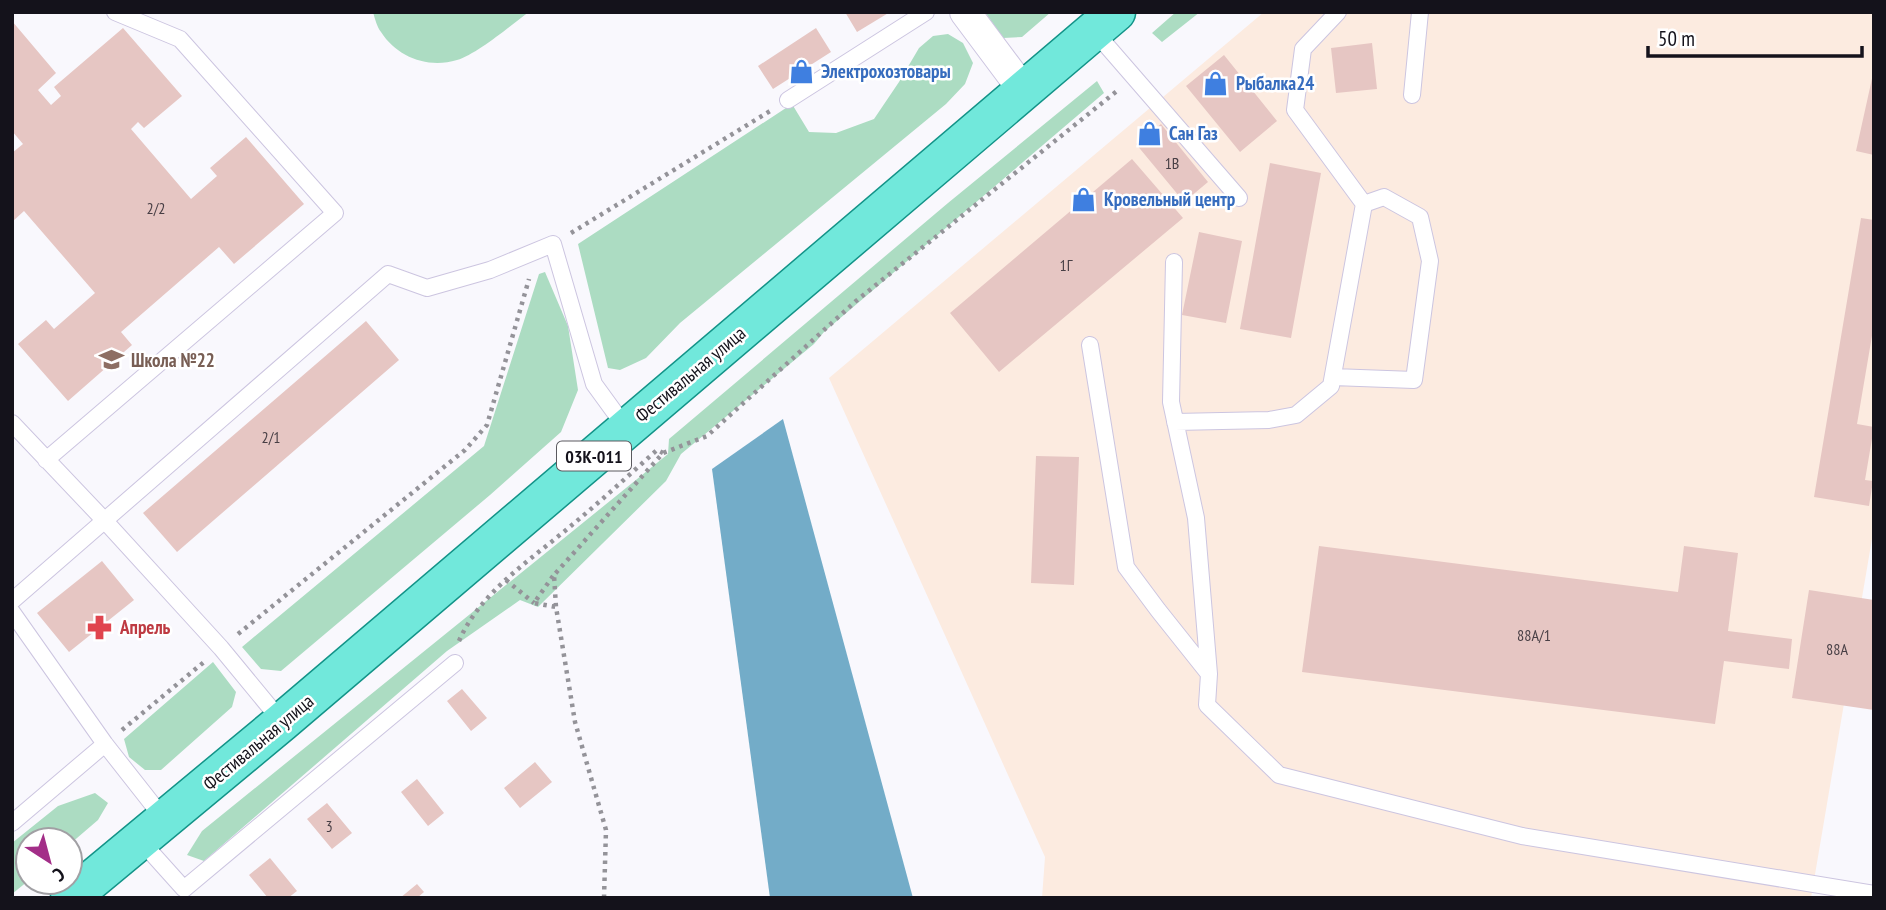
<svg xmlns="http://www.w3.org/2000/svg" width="1886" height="910" font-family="'PT Sans Narrow',sans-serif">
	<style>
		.industrial { fill: #fcebe0 }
		.green { fill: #acdcc2 }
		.water { fill: #73acc8 }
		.building { fill: #e6c6c3 }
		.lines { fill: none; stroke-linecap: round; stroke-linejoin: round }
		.service-casing { stroke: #ccc5e0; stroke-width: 18 }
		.minor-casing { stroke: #ccc5e0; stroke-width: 32 }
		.primary-casing { stroke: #139388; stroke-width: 41 }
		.path { stroke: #949399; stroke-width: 4.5; stroke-dasharray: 3.5 5; stroke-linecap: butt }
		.service { stroke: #fff; stroke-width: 16 }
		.minor { stroke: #fff; stroke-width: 30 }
		.primary { stroke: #71e8db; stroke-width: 38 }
		.labels { text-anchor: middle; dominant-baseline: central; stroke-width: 5; stroke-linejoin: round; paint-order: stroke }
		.number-label { font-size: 16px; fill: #483f45 }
		.shield { fill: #fff; stroke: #5a595f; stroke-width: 2 }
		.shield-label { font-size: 18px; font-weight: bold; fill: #14121b }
		.shop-label { font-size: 19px; font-weight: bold; fill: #366cbe; stroke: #fff; text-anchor: start }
		.education-label { font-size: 19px; font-weight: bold; fill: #785e54; stroke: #fff; text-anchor: start }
		.street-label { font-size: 19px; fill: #14121b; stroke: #fff }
		.health-label { font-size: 19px; font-weight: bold; fill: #be3a42; stroke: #fff; text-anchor: start }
	</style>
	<rect width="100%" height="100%" fill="#f9f8fd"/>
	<!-- industrial -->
	<path class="industrial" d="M1264 12H1874V527L1811 898H1042L1045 857 829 378Z"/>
	<!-- green -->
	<path class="green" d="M373 12H529C511 25 477 54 457 60 428 69 397 57 381 32 377 27 375 19 373 12Z
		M985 12H1051L1022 37 1003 38Z
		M1176 12H1200L1162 42 1152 33Z
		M948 34 963 43 973 63 965 84 946 104 680 323 646 358 620 370 608 368 578 244 792 104 809 132 836 133 874 119 899 82 919 48 933 36Z
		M1097 81 1104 93 824 332 814 344 681 454 666 481 538 607 520 600 447 651 204 861 187 855 202 831 668 454 669 439 948 203Z
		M545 272 568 326 578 390 561 432 490 495 281 671 261 669 242 647 484 446 539 274Z
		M213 662 236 692 232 707 161 770H145L129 757 124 739Z
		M95 793 108 803 98 820 70 844V840H28V881L12 894V843L58 806Z"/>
	<!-- water -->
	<path class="water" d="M783 419 913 898H770L712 469Z"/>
	<!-- building -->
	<path class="building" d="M845 12H890L857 32Z
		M12 21 56 73 38 90 51 105 61 96 54 87 123 28 182 96 144 128 138 122 131 129 191 199 217 176 210 168 246 137 304 204 234 264 219 247 121 332 132 345 68 401 18 344 46 320 54 329 95 293 24 211 12 222V153L23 144 12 131Z
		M816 28 831 52 773 89 758 66Z
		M1372 43 1377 89 1336 93 1331 48Z
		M1224 55 1277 121 1240 152 1186 86Z
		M1873 74H1874V155L1856 151Z
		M1161 124 1208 182 1184 202 1136 144Z
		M1132 159 1183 218 999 372 950 313Z
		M1270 163 1321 173 1291 338 1240 329Z
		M1861 218 1874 220V324L1857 424 1874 427 1865 480 1873 481 1869 506 1814 497Z
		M1199 232 1242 241 1226 323 1182 315Z
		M366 321 399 360 177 552 143 513Z
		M1036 456 1079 457 1074 585 1031 583Z
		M1319 546 1678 592 1684 546 1738 553 1728 631 1792 639 1789 669 1724 661 1715 724 1302 672Z
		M102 561 134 600 69 652 37 613Z
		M1809 590 1874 600V710L1792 698Z
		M462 689 487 718 471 731 447 701Z
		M535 762 552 782 520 808 504 788Z
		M417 779 444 813 428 826 401 792Z
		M327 803 352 833 332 849 307 819Z
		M270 858 297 891 288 898H268L249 875Z
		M417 884 424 892 417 898H400Z"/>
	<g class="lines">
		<defs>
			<path id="service" d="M1338 12 1303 49 1295 110 1364 204
				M1094 31 1239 198
				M1412 95 1420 12
				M788 100 926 12
				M1174 262 1171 402 1196 518 1209 674 1207 705 1279 775 1522 836 1874 894
				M1090 345 1126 567 1158 610 1209 674
				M1175 422 1269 420 1296 415 1331 386 1364 204 1384 197 1420 217 1430 261 1414 380 1333 377
				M12 423 105 521 221 648 282 722
				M46 460 335 213 180 39 115 12
				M12 601 388 274 427 288 490 270 553 244 594 384 626 428
				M12 612 105 744 164 819
				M12 823 105 744
				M140 840 184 889 455 663"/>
			<path id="minor" d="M965 12 1024 91"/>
			<path id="primary" d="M70 898 282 722 1116 12"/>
		</defs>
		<!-- service casing -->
		<use href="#service" class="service-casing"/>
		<!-- minor casing -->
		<use href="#minor" class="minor-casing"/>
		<!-- primary casing -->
		<use href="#primary" class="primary-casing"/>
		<!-- path -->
		<path class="path" d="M571 233 770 111
			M553 576 534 603 556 607
			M506 580 534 603
			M238 634 465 450 487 425 529 279
			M459 641C480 592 532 559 572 525 601 501 629 475 657 450L663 453
			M122 730 204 662
			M604 898 606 830 575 722 556 607 554 575 663 453 707 436 856 301 1117 91"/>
		<!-- service -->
		<use href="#service" class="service"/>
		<!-- minor -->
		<use href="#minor" class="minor"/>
		<!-- primary -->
		<use href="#primary" class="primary"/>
	</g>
	<!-- icons -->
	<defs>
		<symbol id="shop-bare" viewBox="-9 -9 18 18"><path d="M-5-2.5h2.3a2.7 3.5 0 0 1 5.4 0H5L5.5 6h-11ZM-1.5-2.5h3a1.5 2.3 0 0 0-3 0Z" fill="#3f7fe0" stroke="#fff" stroke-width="2.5" paint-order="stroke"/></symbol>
		<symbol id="school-bare" viewBox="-9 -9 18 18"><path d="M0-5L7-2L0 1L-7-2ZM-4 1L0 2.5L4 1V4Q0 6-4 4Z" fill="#8d6e63" stroke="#fff" stroke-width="2.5" paint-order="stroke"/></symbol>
		<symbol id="pharmacy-bare" viewBox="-9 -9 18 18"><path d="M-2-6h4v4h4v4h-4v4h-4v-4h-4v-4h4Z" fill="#e0444e" stroke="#fff" stroke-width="2.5" paint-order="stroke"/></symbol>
	</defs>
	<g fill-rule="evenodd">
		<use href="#shop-bare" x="784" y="54" width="35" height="35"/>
		<use href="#shop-bare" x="1198" y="66" width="35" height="35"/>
		<use href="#shop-bare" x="1132" y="116" width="35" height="35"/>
		<use href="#shop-bare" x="1066" y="182" width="35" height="35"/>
		<use href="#school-bare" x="94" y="342" width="35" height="35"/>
		<use href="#pharmacy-bare" x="82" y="610" width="35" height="35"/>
	</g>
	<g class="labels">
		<!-- number labels -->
		<g class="number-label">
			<text x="1172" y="163">1В</text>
			<text x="156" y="208">2/2</text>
			<text x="1066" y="265">1Г</text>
			<text x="271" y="437">2/1</text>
			<text x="1534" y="635">88А/1</text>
			<text x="1837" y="649">88А</text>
			<text x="329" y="826">3</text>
		</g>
		<!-- shield labels -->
		<rect class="shield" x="557" y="441.5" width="74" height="29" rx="5"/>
		<g class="shield-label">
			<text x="594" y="456">03К-011</text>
		</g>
		<!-- shop labels -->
		<g class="shop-label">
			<text x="821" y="71">Электрохозтовары</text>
			<text x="1236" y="83">Рыбалка24</text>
			<text x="1169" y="133">Сан Газ</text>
			<text x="1104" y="199">Кровельный центр</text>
		</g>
		<!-- education labels -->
		<g class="education-label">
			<text x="131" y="360">Школа №22</text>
		</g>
		<!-- street labels -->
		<g class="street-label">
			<text transform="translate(690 374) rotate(-40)">Фестивальная улица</text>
			<text transform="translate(258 742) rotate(-40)">Фестивальная улица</text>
		</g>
		<!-- health labels -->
		<g class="health-label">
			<text x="120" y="627">Апрель</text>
		</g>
	</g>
	<!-- border -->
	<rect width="1886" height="910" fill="none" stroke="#14121b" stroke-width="28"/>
	<!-- north arrow -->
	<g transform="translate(49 861) rotate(144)"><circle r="33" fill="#ffffff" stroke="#a1a0a4" stroke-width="2"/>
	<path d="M0-5L12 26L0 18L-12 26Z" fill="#a32e88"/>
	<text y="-10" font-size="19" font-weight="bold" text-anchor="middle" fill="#14121b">С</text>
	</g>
	<!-- scale -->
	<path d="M1648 46v10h214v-10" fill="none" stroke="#14121b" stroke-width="3.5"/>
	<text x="1658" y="46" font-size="21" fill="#14121b" stroke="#ffffff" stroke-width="5" paint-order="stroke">50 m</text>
</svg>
